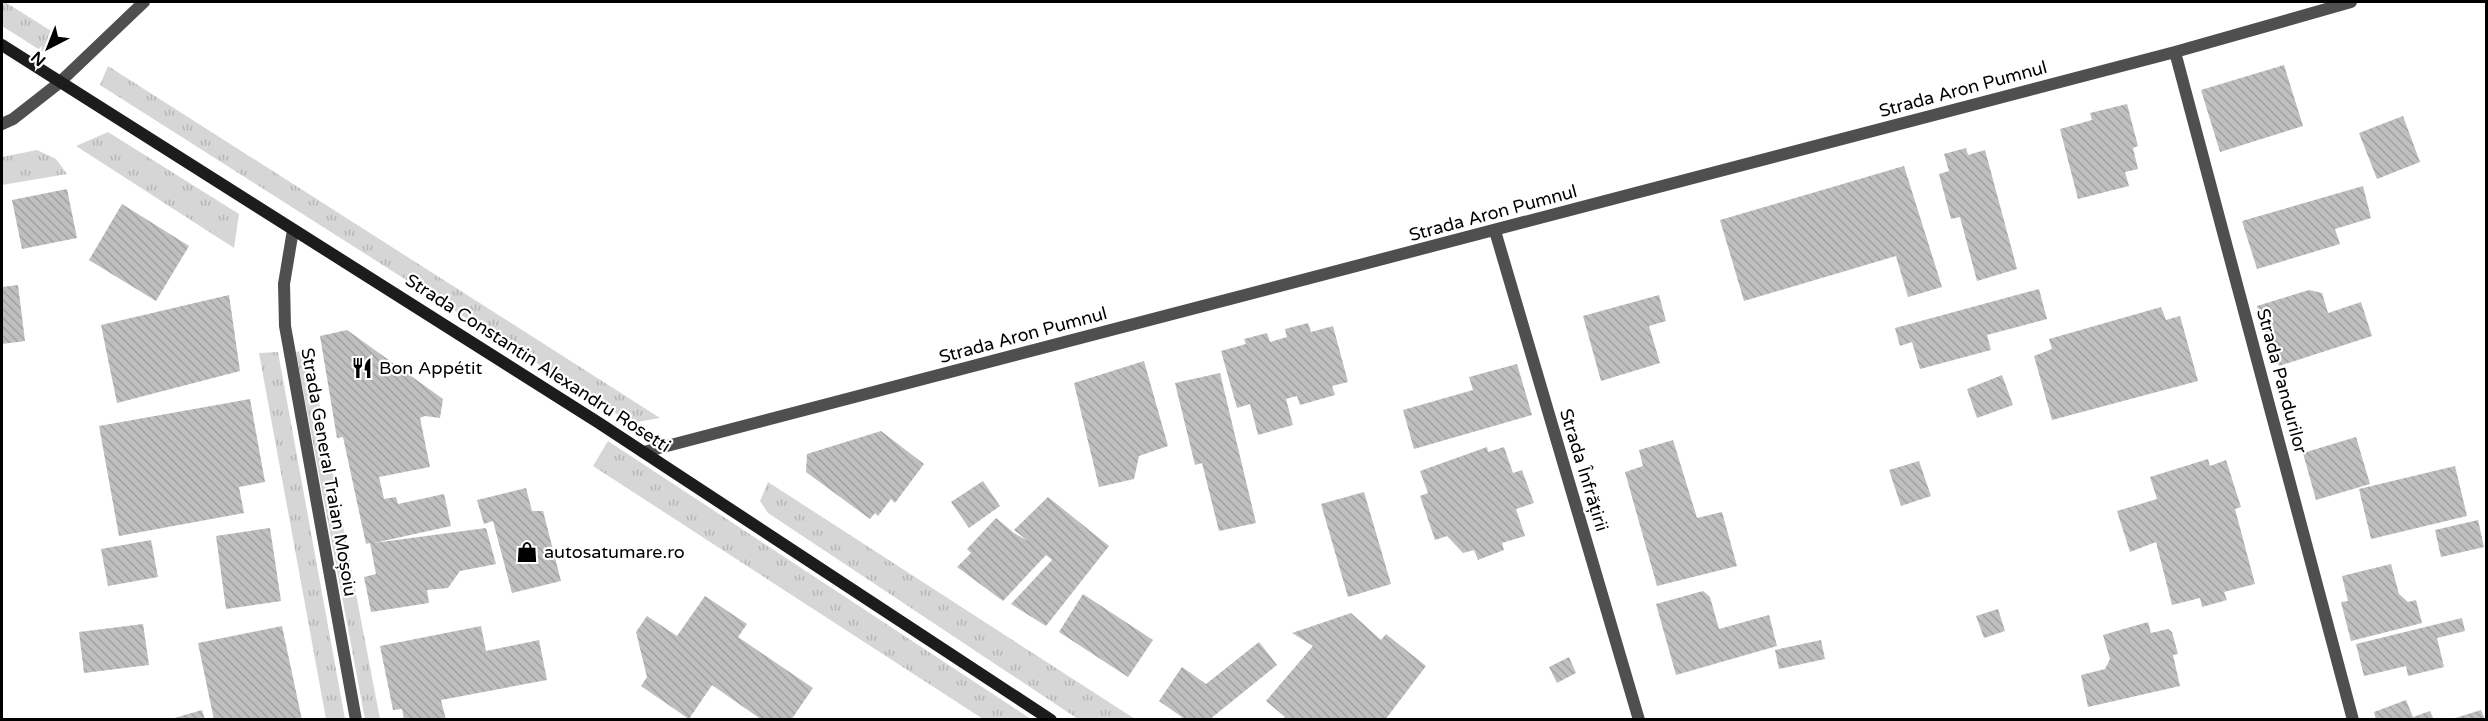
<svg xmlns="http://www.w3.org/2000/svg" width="2488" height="721" font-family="'Varela Round',sans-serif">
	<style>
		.grass { fill: url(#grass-tufts) }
		.building { fill: url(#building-back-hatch) }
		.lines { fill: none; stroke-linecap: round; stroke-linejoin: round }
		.street { stroke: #4f4f4f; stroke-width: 12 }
		.secondary { stroke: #1c1c1c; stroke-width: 12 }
		.labels { text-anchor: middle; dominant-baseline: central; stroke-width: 4.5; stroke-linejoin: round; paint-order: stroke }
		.street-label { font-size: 18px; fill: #000; stroke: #fff }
		.poi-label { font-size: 18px; fill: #000; stroke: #fff; text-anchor: start }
	</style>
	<defs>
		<pattern id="grass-tufts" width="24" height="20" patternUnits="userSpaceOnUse" patternTransform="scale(1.5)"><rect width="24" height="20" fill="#d6d6d6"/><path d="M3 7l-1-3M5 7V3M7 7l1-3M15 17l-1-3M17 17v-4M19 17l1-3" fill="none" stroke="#b6b6b6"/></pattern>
		<pattern id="building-back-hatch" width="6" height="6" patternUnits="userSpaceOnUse" patternTransform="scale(1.5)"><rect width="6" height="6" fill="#bfbfbf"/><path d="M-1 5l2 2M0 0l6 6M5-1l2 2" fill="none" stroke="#a2a2a2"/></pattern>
	</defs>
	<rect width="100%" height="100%" fill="#fff"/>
	<!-- grass -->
	<path class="grass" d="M2 2H5L56 34 43 52 2 26Z
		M108 66 660 418 631 423 100 85Z
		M108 132 239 214 234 248 76 146Z
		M37 150 56 159 67 174 2 185V157Z
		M309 349 380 719H365L296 352Z
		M278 352 345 719H326L259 353Z
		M608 441 1031 719H983L593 466Z
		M768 482 1135 719H1078L768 513 760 501Z"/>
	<!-- building -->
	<path class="building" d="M2284 65 2303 126 2220 152 2201 90Z
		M2127 104 2138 146 2133 148 2138 169 2125 172 2129 186 2078 199 2060 129 2092 120 2090 113Z
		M2403 116 2420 162 2377 179 2359 133Z
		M1966 148 1968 155 1985 150 2017 269 1977 281 1960 217 1951 219 1939 174 1949 171 1944 154Z
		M1904 166 1942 287 1908 297 1896 256 1744 301 1720 220Z
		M2363 186 2371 218 2335 229 2340 244 2257 269 2242 221Z
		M67 189 77 238 22 249 12 200Z
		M122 204 189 246 156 301 89 260Z
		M18 285 25 341 2 344V287Z
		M2039 289 2047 319 1987 335 1991 350 1920 369 1912 342 1900 346 1895 328Z
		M2309 290 2322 293 2328 313 2361 302 2372 336 2279 366 2274 351 2270 352 2257 306Z
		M229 295 240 371 117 403 101 325Z
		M1659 295 1666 321 1649 326 1660 363 1601 381 1583 316Z
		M2161 307 2166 320 2180 316 2198 381 2052 420 2034 356 2052 349 2049 339Z
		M1308 323 1311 332 1333 326 1348 382 1332 386 1335 395 1300 405 1297 396 1286 399 1293 425 1258 435 1250 404 1237 408 1221 351 1246 344 1244 339 1267 333 1270 342 1287 337 1285 329Z
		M347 330 443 399 440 418 425 416 420 418 430 467 379 477 384 499 396 497 398 504 444 494 451 526 374 543 486 528 496 564 460 571 448 588 427 590 429 603 371 612 364 577 376 574 370 543 366 544 343 437 337 438 320 336Z
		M1144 361 1168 446 1139 456 1134 479 1099 487 1074 383Z
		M1517 364 1532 415 1414 449 1403 410 1473 390 1469 377Z
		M1220 373 1256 523 1219 531 1202 463 1195 465 1175 383Z
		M2002 375 2013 405 1977 418 1967 389Z
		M250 399 265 482 239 487 244 513 119 536 99 426Z
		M881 431 924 464 895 503 891 499 878 516 875 513 870 519 806 472 807 454Z
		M2356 437 2370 484 2316 500 2303 453Z
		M1673 440 1697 518 1722 512 1737 566 1657 586 1625 472 1643 466 1639 450Z
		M1487 447 1488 452 1504 447 1513 473 1522 470 1534 503 1516 509 1525 536 1502 543 1504 550 1478 560 1474 550 1463 553 1447 536 1435 540 1420 496 1428 493 1420 471Z
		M2208 459 2210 466 2226 460 2241 507 2235 509 2255 584 2224 592 2227 600 2202 607 2200 598 2172 605 2156 542 2130 552 2117 511 2157 499 2150 477Z
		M1919 461 1931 496 1901 506 1889 470Z
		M2455 466 2467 516 2371 539 2359 489Z
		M983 481 1000 506 969 528 951 502Z
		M526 488 532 511H543L561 581 512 593 493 521 484 524 477 500Z
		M1364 492 1391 584 1348 597 1321 504Z
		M1048 497 1109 546 1046 626 1011 604 1052 560 1046 555 1003 601 957 567 971 553 967 549 996 518 1014 533 1028 541 1014 530Z
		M2478 520 2484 547 2441 557 2435 530Z
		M270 528 281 601 226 609 216 536Z
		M151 540 158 577 108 586 101 549Z
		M2391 564 2399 594 2408 602 2416 600 2422 623 2351 641 2341 602 2348 601 2342 576Z
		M1703 591 1710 597 1719 629 1769 615 1777 646 1676 675 1656 604Z
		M1083 594 1153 640 1128 677 1059 632Z
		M705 596 747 624 738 637 813 688 791 720H762L712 685 689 719 641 686 647 677 636 632 647 616 677 636Z
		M1998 609 2005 631 1984 638 1976 616Z
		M1351 613 1381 640 1386 634 1426 666 1385 720H1283L1285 717 1266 701 1313 646 1292 633Z
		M2462 618 2465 631 2437 638 2444 667 2408 676 2406 666 2364 676 2356 644Z
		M2148 622 2151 633 2168 629 2172 632 2178 654 2173 655 2180 686 2088 707 2081 675 2105 669 2110 659 2103 635Z
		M143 624 149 665 84 673 79 632Z
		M282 626 302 720H214L198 643Z
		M481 626 486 651 539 640 547 680 441 700 446 720H404L402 709 393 710 380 646Z
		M1821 640 1825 659 1779 669 1775 650Z
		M1259 642 1277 665 1209 720H1186L1159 701 1182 667 1206 684Z
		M1569 657 1576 673 1557 683 1549 667Z
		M2406 700 2413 717 2430 711 2434 720H2376L2374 712Z
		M202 710 205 720H171V719Z
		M2481 710 2485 720H2452V719Z"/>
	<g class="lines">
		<!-- street -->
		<path class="street" d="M2175 52 2353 720
			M2 124 13 119 59 83 144 2
			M293 230 284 284 285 326 356 720
			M1495 231 1639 720
			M644 452 2175 52 2351 2"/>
		<!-- secondary -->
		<path class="secondary" d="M2 45 599 423 1051 720"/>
	</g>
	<!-- icons -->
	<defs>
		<symbol id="restaurant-bare" viewBox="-9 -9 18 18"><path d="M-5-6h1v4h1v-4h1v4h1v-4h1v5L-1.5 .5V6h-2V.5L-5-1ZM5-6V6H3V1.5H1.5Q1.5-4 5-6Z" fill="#000" stroke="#fff" stroke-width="2.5" paint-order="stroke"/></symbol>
		<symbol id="shop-bare" viewBox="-9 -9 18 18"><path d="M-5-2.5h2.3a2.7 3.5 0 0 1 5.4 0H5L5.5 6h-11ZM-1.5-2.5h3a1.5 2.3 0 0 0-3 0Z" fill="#000" stroke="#fff" stroke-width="2.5" paint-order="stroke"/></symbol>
	</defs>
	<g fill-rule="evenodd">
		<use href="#restaurant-bare" x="347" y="353" width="30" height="30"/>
		<use href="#shop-bare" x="512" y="537" width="30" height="30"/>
	</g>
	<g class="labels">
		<!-- street labels -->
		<g class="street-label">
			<text transform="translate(1963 89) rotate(-15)">Strada Aron Pumnul</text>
			<text transform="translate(1493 213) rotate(-15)">Strada Aron Pumnul</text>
			<text transform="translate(1023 335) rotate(-15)">Strada Aron Pumnul</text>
			<text transform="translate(538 363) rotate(33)">Strada Constantin Alexandru Rosetti</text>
			<text transform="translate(2282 381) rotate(75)">Strada Pandurilor</text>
			<text transform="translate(1584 470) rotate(73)">Strada Înfrățirii</text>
			<text transform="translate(329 472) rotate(80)">Strada General Traian Moșoiu</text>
		</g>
		<!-- poi labels -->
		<g class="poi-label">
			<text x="379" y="368">Bon Appétit</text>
			<text x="544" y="552">autosatumare.ro</text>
		</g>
	</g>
	<!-- border -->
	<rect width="2488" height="721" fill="none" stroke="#000000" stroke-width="6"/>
	<!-- north arrow -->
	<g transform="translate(48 48) rotate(222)" stroke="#ffffff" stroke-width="4.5" paint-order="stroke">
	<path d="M0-4.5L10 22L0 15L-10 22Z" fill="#000000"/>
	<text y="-9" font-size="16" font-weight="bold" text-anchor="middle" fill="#000000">N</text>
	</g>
</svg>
